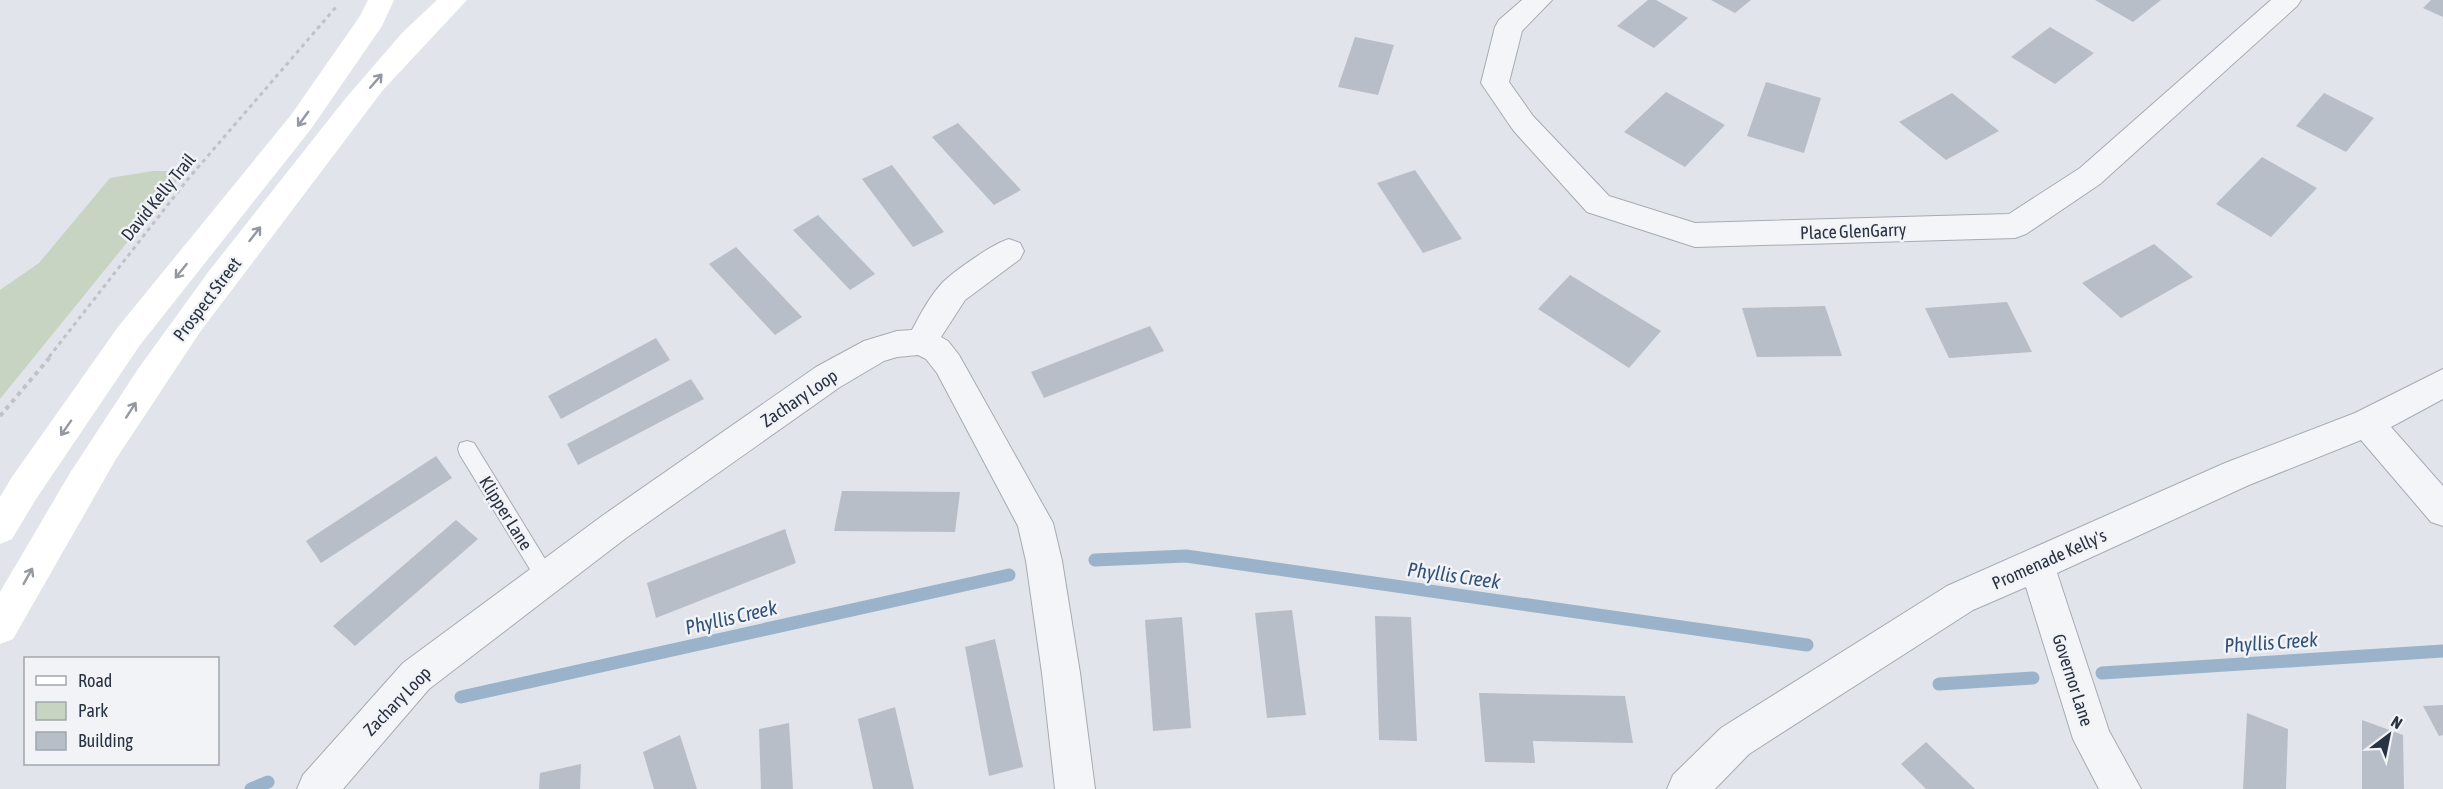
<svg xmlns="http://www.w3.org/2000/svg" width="2443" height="789" font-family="'Asap Condensed',sans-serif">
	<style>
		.green { fill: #c7d4c2 }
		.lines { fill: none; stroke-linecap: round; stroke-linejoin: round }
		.stream { stroke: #9bb3ca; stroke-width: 13 }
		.building { fill: #b8bec7 }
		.lane-casing { stroke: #a6abb4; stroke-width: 2 }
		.street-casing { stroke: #a6abb4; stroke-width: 2 }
		.path-far1 { stroke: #bfc2c9; stroke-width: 3; stroke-dasharray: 4 4; stroke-linecap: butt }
		.path { stroke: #bfc2c9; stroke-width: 4; stroke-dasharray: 4.5 4.5; stroke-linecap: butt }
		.lane { fill: #f4f5f8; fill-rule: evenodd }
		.street { fill: #f4f5f8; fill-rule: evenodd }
		.secondary { fill: #fff; fill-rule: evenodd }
		.oneway { stroke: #9498a0 }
		.labels { text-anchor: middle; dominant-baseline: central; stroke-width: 5; stroke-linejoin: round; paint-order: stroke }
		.street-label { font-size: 18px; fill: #293242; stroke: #f1f3f7 }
		.water-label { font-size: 20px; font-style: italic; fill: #325177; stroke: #f1f3f7 }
	</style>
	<rect width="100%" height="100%" fill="#e1e4ea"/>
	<!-- green -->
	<path class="green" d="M153 171H185L0 399V290L39 263 110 178Z"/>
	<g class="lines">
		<!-- stream -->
		<path class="stream" d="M1095 560 1186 556 1807 645
			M2102 673 2443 651
			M1939 684 2033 678
			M461 697 1009 575
			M251 789 268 782"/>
	</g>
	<!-- building -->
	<path class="building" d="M1648 0H1656L1688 18 1654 48 1617 26Z
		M1711 0H1751L1735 13Z
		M2095 0H2161L2133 22Z
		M2431 0H2443V17L2423 8Z
		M2050 27 2094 53 2055 84 2011 57Z
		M1355 37 1394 45 1378 95 1338 87Z
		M1766 82 1821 98 1804 153 1747 136Z
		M1666 92 1725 125 1685 167 1624 132Z
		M1952 93 1999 131 1946 160 1899 122Z
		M2324 93 2374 118 2346 152 2296 126Z
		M958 123 1021 190 994 205 932 137Z
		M2262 157 2317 188 2271 237 2216 204Z
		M892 165 944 232 913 247 862 179Z
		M1415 170 1462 239 1423 253 1377 183Z
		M818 215 875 274 850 290 793 230Z
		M2154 244 2193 277 2121 318 2082 283Z
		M736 247 802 317 775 335 709 264Z
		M1570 275 1661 331 1629 368 1538 309Z
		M2007 302 2032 352 1949 358 1925 308Z
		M1825 306 1842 356 1757 357 1742 308Z
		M1150 326 1164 351 1044 398 1031 372Z
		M656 338 670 360 561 419 548 396Z
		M691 379 704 399 578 465 567 444Z
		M436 456 452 478 321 563 306 541Z
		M842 491 960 492 955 532 834 531Z
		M456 520 478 539 355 646 333 626Z
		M785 529 796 563 656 618 647 583Z
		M1292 610 1306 715 1267 718 1255 613Z
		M1375 616 1411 617 1417 741 1379 740Z
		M1182 617 1191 728 1153 731 1145 620Z
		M995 639 1023 767 989 776 965 647Z
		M1479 693 1625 696 1633 743 1533 741 1535 763 1485 762Z
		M2443 705V735L2439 736 2423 706Z
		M895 707 914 789H873L858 719Z
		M2247 713 2288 729 2286 789H2243Z
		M2362 720 2403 735 2404 789H2362Z
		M789 723 793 789H761L759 729Z
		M680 735 697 789H654L643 752Z
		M1926 742 1975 789H1926L1901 764Z
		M581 764 580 789H539L540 773Z"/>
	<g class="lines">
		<defs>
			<path id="lane" d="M467 441 474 443 553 572 556 578 553 584 546 587 539 584 460 455 458 449 460 443Z"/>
			<path id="street" d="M1522 0H1552L1522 31 1509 82 1533 116 1609 196 1695 223 2009 214 2080 168 2271 0H2301L2297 6 2100 184 2026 234 2015 238 1695 247 1587 212 1513 130 1481 83 1495 27 1499 20Z
				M1009 239 1020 243 1024 251 1020 259 965 300 941 337 948 341 959 355 1053 523 1062 561 1080 673 1095 789H1055L1042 673 1026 561 1018 526 937 373 926 359 918 355 897 357 884 361 840 387 626 538 429 689 343 789H297L303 775 403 663 602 516 816 367 864 341 897 331 912 330C921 313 930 296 943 282 956 270 992 244 1009 239Z
				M2443 369V399L2391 427 2443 486V526L2431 522 2361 440 2249 485 2057 573 2109 731 2141 789H2099L2073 739 2026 587 1973 610 1749 754 1715 789H1667L1673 775 1721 728 1947 586 2225 463 2355 413Z"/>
		</defs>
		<!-- lane casing -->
		<use href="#lane" class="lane-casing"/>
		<!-- street casing -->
		<use href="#street" class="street-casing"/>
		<!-- path-far1 -->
		<path class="path-far1" d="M49 357 188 179 336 7"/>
		<!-- path -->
		<path class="path" d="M0 416 51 356"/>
		<!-- lane -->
		<use href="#lane" class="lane"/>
		<!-- street -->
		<use href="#street" class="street"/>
		<!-- secondary -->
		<path class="secondary" d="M368 0H394L382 26 311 129 140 345 36 499 12 539 0 544V497L12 477 118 327 291 115 360 16Z
			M437 0H467L383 90 200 332 116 459 13 639 0 644V592L70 473 138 369 209 271 345 99 402 33Z"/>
	</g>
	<!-- one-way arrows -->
	<defs><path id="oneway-shaft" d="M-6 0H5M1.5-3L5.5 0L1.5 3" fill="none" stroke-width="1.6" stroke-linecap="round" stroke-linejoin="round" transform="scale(1.5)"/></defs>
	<g class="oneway">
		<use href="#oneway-shaft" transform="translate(376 81) rotate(-49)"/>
		<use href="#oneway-shaft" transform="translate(303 119) rotate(126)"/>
		<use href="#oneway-shaft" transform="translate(255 234) rotate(-52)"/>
		<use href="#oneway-shaft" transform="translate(181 271) rotate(129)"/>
		<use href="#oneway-shaft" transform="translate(131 410) rotate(-57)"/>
		<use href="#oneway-shaft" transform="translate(66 428) rotate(125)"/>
		<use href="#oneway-shaft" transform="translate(28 576) rotate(-61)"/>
	</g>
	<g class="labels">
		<!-- street labels -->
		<g class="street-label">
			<text transform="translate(158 197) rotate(-51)">David Kelly Trail</text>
			<text transform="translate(1853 231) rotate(-2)">Place GlenGarry</text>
			<text transform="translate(207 299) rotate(-53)">Prospect Street</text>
			<text transform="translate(799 398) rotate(-34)">Zachary Loop</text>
			<text transform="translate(506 513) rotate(58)">Klipper Lane</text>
			<text transform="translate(2049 559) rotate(-24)">Promenade Kelly's</text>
			<text transform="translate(2073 680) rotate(72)">Governor Lane</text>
			<text transform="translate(397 701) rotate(-46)">Zachary Loop</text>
		</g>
		<!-- water labels -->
		<g class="water-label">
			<text transform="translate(1454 575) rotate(8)">Phyllis Creek</text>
			<text transform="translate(731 617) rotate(-13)">Phyllis Creek</text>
			<text transform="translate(2271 642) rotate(-4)">Phyllis Creek</text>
		</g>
	</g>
	<!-- legend -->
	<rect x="24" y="657" width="195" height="108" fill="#f1f3f7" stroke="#a1a6af" stroke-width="1.5"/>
	<rect x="36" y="676" width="30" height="9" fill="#ffffff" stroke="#a1a6af" stroke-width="1.5"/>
	<text x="78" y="687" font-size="18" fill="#293242">Road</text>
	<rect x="36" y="702" width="30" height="18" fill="#c7d4c2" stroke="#a1a6af" stroke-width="1.5"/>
	<text x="78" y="717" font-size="18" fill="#293242">Park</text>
	<rect x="36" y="732" width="30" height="18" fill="#b8bec7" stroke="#a1a6af" stroke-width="1.5"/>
	<text x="78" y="747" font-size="18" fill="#293242">Building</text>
	<!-- north arrow -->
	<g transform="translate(2389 735) rotate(32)" stroke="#f1f3f7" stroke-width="4.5" paint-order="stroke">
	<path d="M0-4.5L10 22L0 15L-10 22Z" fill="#293242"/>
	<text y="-9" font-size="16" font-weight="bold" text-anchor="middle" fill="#293242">N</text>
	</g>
</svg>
